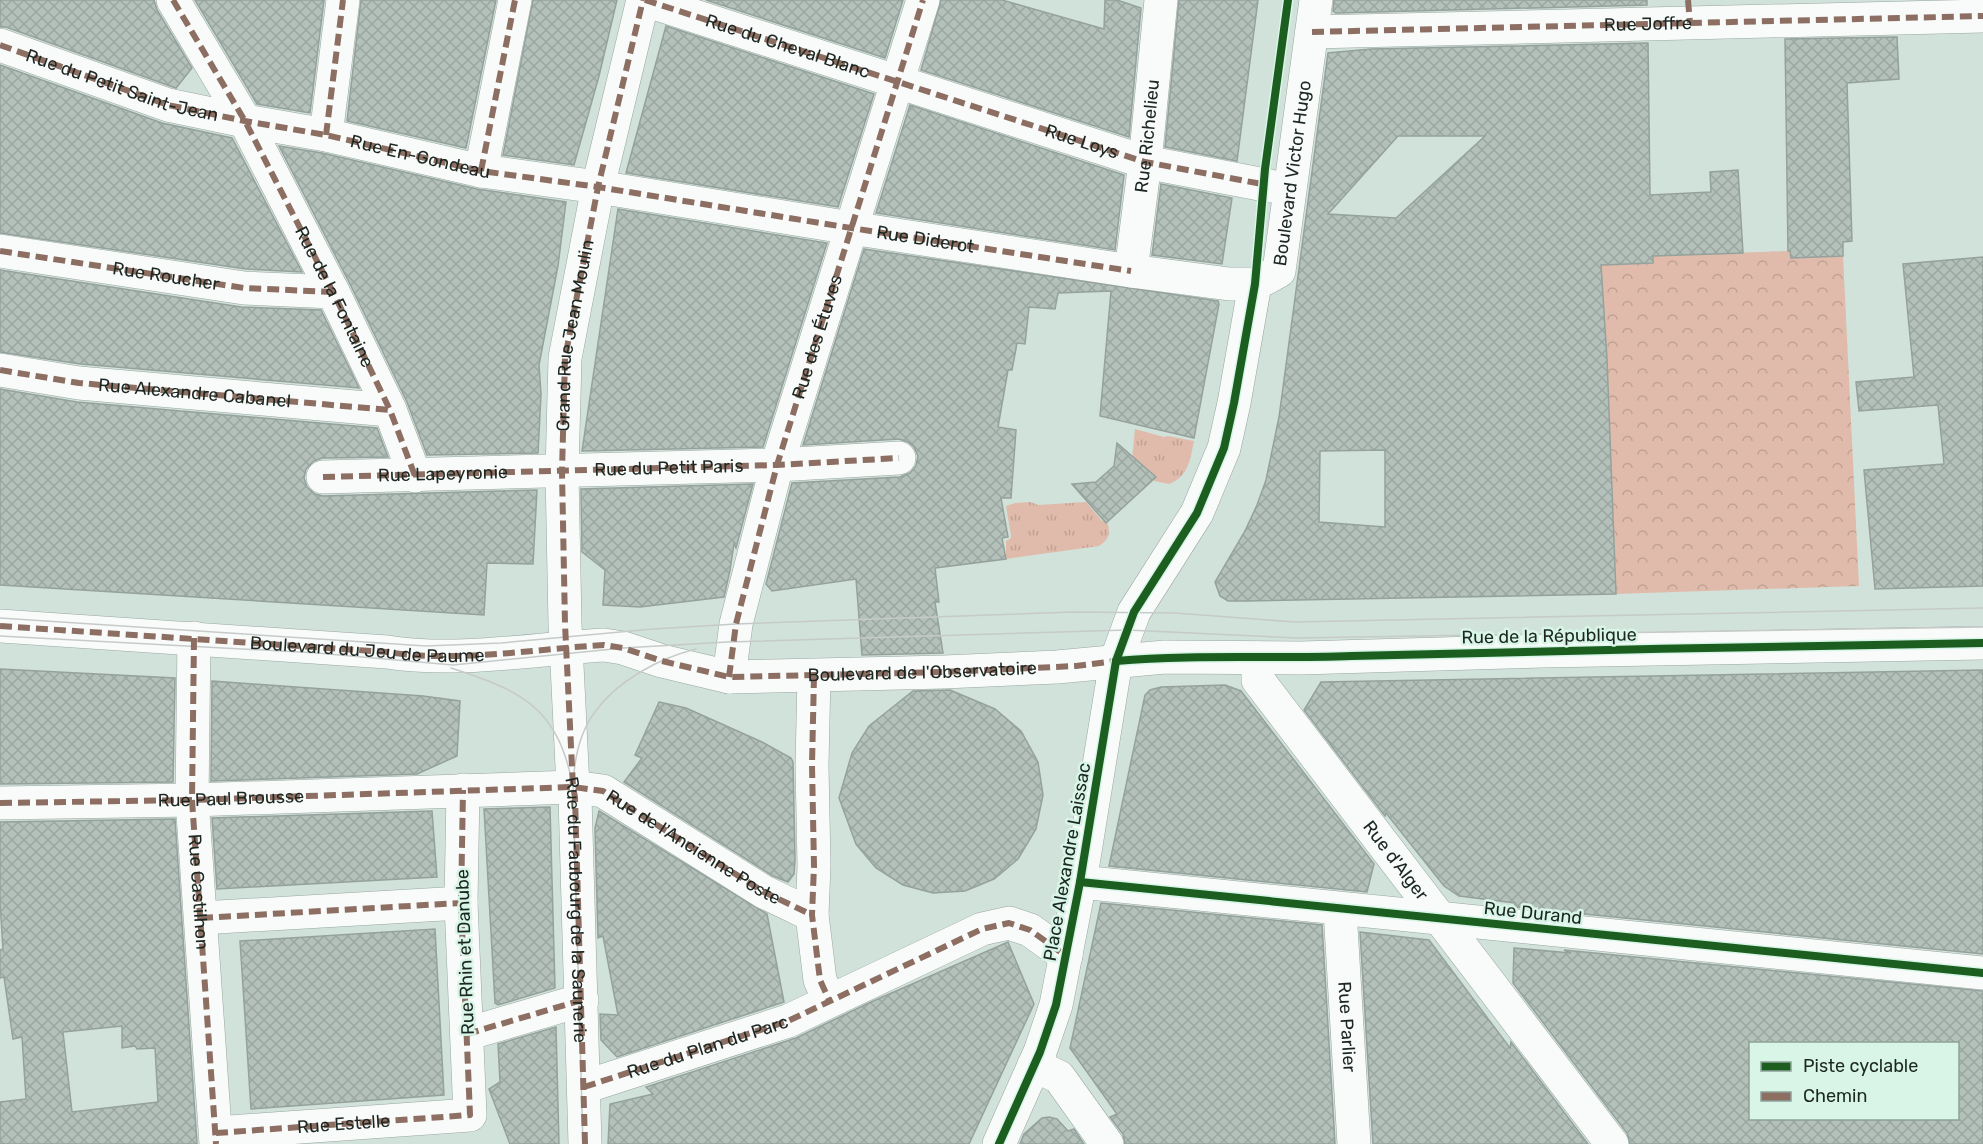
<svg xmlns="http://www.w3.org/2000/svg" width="1983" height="1144" viewBox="0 0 1983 1144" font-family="Rubik,sans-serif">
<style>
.grass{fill:url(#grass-tufts)}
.park{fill:url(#park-crowns)}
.building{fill:url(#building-cross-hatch);stroke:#95a29c;stroke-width:1.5;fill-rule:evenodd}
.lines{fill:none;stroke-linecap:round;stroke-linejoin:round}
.street-casing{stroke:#99a6a0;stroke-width:34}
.street{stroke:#f8fbf9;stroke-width:33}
.tram{stroke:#c6cac8;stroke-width:1.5}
.quiet{stroke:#8d6e63;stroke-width:6;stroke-dasharray:12 6;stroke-linecap:butt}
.cycleway-casing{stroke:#d8f5e8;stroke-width:11}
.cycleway{stroke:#1b5e20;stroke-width:8}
.labels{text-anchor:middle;stroke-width:5;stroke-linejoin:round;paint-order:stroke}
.street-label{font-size:18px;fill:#1c2722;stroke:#d8f5e8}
</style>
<defs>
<pattern id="grass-tufts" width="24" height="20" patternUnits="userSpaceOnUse" patternTransform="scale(1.5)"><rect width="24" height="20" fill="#e0bbab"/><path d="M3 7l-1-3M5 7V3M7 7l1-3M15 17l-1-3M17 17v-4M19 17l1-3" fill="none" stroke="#c0a193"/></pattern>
<pattern id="park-crowns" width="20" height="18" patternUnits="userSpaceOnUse" patternTransform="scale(1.5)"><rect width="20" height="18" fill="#e0bbab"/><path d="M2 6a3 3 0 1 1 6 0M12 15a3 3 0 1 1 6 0" fill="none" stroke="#c0a193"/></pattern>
<pattern id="building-cross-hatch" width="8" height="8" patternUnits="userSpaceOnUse" patternTransform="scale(1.5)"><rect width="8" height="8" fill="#b4c1bb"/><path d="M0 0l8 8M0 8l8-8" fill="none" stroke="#9aa6a0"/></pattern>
</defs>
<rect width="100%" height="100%" fill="#d1e2da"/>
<!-- grass -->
<g class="grass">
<path d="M1135 429 1164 437 1168 436 1194 441C1190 460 1189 476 1169 484L1154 481V475L1132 459Z"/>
<path d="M1031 502 1038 505 1086 502 1102 521 1107 522C1111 533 1109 540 1099 546L1006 559V541L1010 539 1011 536 1006 506 1015 503Z"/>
</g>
<!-- park -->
<polygon class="park" points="1790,251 1791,258 1843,256 1859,586 1616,594 1607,359 1601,265 1653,263 1653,256"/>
<!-- building -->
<g class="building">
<polygon points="0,0 154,0 157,10 192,68 176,88 173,87 6,27 0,27"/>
<polygon points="195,0 324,0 310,113 257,104"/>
<polygon points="361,0 496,0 466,148 347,121"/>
<polygon points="533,0 617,0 599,76 574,165 503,155"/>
<polygon points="706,0 903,0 885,58"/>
<polygon points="941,0 1002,0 1104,29 1105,0 1117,0 1141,8 1129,137 921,70"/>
<polygon points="1179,0 1258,0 1237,161 1165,147"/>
<polygon points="1334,0 1647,0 1647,5 1336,13 1333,11"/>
<polygon points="666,26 874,94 838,207 626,173"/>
<polygon points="1897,37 1899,79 1847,83 1852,241 1843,242 1843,256 1791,258 1790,251 1788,251 1785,39"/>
<path d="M1648 43 1650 195 1711 192 1710 172 1738 170 1743 253 1653 256V263L1601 265 1607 359 1616 594 1247 601H1228L1220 596 1215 582 1245 531 1257 505 1266 480 1279 417 1328 53 1371 49ZM1398 136H1485L1396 218 1328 214ZM1385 450V527L1319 522 1320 451Z"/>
<polygon points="0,65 162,123 232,138 302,272 246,269 0,233"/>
<polygon points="910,105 1124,175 1115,250 876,213"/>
<polygon points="279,146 322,153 477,189 566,202 558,266 539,365 541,394 538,453 427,455 407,402 350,284"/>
<polygon points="1161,184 1232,198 1222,264 1152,255"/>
<polygon points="618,209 827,243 763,447 582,451"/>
<polygon points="864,249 1218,301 1219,304 1194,438 1100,416 1111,291 1058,293 1055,309 1029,307 1025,344 1017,343 1012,370 1008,370 998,427 1016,430 1011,498 1001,498 1008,537 1002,538 1006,559 935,568 939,602 935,602 943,653 862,655 856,579 772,591 766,584 792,483 900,477 910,473 916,466 918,456 914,447 908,442 899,439 803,445"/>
<polygon points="1983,257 1983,586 1875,589 1864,470 1944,464 1938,405 1859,411 1856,382 1914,377 1903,264"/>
<polygon points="0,270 241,307 321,310 359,388 81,364 0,352"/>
<polygon points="0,389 77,402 377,428 388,457 322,458 314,461 306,469 304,478 307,487 315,494 323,496 537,490 533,564 487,563 484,615 0,585"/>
<polygon points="1117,443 1156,477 1106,523 1072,484 1096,482 1114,466"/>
<polygon points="753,484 736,548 734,544 730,570 724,597 640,607 603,605 605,570 582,552 581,489"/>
<polygon points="0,669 175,678 173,782 0,784"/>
<polygon points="1983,670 1983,954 1515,907 1515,903 1459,896 1444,886 1386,813 1385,816 1304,710 1321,682"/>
<polygon points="212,681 423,696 460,701 457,756 417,774 211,781"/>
<polygon points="1225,685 1241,691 1374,864 1367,892 1109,866 1145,695 1150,690 1161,687"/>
<polygon points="950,690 995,709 1021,731 1038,762 1043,795 1036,829 1018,859 994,879 965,891 933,893 903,885 876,868 856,844 839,798 852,753 869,726 913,691"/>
<polygon points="659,702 686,708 762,742 791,758 793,762 795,860 794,874 788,882 773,876 624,782 642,758 635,755"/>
<polygon points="550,807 555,988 498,1005 495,1003 484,809"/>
<polygon points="432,811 437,877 217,889 212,818"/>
<polygon points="599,811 767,914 784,1002 617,1057 601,1040 600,1014 618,1015 603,936 598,938 595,828"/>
<path d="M175 819 197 1144H0V1102L26 1099 22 1037 13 1039 4 977 0 978V950L3 949 0 903V822ZM122 1026V1048L135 1046 137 1049 155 1048 158 1102 72 1112 63 1032Z"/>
<polygon points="1101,903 1322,925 1335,1144 1125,1144 1123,1134 1110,1117 1117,1114 1070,1048"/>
<polygon points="435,929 444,1095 251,1109 240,941"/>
<polygon points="1360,932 1429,940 1510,1048 1511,1042 1588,1144 1373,1144"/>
<polygon points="1008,942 1034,1004 969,1144 608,1144 610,1104 653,1094 646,1087 796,1038 871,1002"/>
<path d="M1514 948 1571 953 1564 950 1983 991V1144H1630L1627 1133 1513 983ZM1750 1044H1958V1119H1750Z"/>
<polygon points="556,1027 559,1144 510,1144 489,1089 500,1082 498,1044"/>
<polygon points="1049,1117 1057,1119 1068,1131 1074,1129 1084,1144 1020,1144 1024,1134 1042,1118"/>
</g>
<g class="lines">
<defs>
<g id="street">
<path id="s1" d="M173 0 245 121 333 292 390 410 415 476"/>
<polyline points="645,0 1145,162 1270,186"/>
<polyline points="1312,32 1983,16"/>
<path id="s2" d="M0 45 168 105 245 121 326 135 481 171 598 187 851 228 1131 271 1229 284H1255L1279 271 1316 0"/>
<polyline points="326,135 343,0"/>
<polyline points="481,171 515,0"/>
<path id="s3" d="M0 251 244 288 333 292"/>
<path id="s4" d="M1131 271 1145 162 1161 0"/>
<path id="s5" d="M0 370 79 383 390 410"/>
<path id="s6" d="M323 477 777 465 899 458"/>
<path d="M0 626 387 652C458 663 533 649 604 645L623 648 662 661 729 677 944 672 1057 667 1165 657 1301 658 1544 651 1983 643"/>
<path id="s7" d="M194 638 192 800 216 1144"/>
<path id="s8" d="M1258 658V680L1612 1144"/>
<polyline points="814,676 812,765 814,866 812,915 820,980 829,1000"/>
<polyline points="729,677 736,624 777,465 923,0"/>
<path id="s9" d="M0 803 192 800 573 787 603 791 764 892 812 915"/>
<polyline points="1080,882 1983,973"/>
<path id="s10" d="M1340 910 1354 1144"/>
<polyline points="201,918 461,903"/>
<polyline points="467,1034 582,1000"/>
<polyline points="1034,1065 1059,1077 1107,1144"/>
<path id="s11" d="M584 1087 788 1021 982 929 1009 923 1030 930 1066 956"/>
<polyline points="216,1133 470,1115 461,903 463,790"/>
<polyline points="585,1144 575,797 573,787 565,624 562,472 565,358 598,187 643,0"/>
<polyline points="999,1144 1040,1052 1056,1005 1080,882 1116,661 1134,612 1197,513 1224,448 1234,403 1255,284"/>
</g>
</defs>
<!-- street casing -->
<use href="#street" class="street-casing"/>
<!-- street -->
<use href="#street" class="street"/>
<!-- tram -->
<g class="tram">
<polyline points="0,618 426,646 501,643 653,629 736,624 1073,612 1175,613 1295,622 1983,608"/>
<polyline points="0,636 317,653 453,665 623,648 727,642 1127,630 1297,638 1983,627"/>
<path id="s12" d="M451 668C522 691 558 707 573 787L583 1144"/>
<path d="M574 773C576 752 582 729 595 712 617 681 659 658 696 649"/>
</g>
<!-- quiet -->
<g class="quiet">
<polyline points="173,0 245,121 333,292 390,410 415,476"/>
<path id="s13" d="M645 0 1145 162 1267 185"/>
<polyline points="1688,0 1690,23"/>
<path id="s14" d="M1312 32 1983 16"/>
<polyline points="0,45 168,105 245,121 326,135 481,171 598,187 851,228 1131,271"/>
<polyline points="326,135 343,0"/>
<polyline points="481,171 515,0"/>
<polyline points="0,251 244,288 333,292"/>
<polyline points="0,370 79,383 390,410"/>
<polyline points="323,477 777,465 899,458"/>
<path id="s15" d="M0 626 387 652C458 663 533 649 604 645L623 648 662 661 729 677 944 672 1076 666 1116 661"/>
<polyline points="194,638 192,800 216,1144"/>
<polyline points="814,676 812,765 814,866 812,915 820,980 829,1000"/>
<path id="s16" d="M729 677 736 624 777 465 923 0"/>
<polyline points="0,803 192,800 573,787 603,791 764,892 812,915"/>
<polyline points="201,918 461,903"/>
<polyline points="467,1034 582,1000"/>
<polyline points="584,1087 788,1021 982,929 1009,923 1030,930 1066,956"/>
<path id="s17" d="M216 1133 470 1115 461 903 463 790"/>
<path id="s18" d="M585 1144 575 797 573 787 565 624 562 472 565 358 598 187 643 0"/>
</g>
<defs>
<g id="cycleway">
<path d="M1116 661C1195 654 1273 659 1352 656 1562 650 1773 647 1983 643"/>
<polyline points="1080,882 1983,973"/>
<polyline points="999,1144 1040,1052 1056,1005 1080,882 1116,661 1134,612 1197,513 1224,448 1234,403 1255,284 1265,169 1288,0"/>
</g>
</defs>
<!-- cycleway casing -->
<use href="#cycleway" class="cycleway-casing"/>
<!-- cycleway -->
<use href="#cycleway" class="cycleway"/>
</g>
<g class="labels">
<!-- street labels -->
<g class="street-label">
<text dy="6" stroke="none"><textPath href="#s14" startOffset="336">Rue Joffre</textPath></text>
<text dy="6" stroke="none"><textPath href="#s13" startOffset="150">Rue du Cheval Blanc</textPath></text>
<text dy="6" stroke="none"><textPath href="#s2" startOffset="129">Rue du Petit Saint-Jean</textPath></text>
<text dy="6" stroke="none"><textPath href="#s4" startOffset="136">Rue Richelieu</textPath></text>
<text dy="6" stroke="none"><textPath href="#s13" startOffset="459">Rue Loys</textPath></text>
<text dy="6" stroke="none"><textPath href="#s2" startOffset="436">Rue En-Gondeau</textPath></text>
<text dy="6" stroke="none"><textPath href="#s2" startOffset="1407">Boulevard Victor Hugo</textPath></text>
<text dy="6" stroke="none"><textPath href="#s2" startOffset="948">Rue Diderot</textPath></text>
<text dy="6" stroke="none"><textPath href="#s3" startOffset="168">Rue Roucher</textPath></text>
<text dy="6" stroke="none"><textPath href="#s1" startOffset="338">Rue de la Fontaine</textPath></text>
<text dy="6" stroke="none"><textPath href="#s18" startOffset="810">Grand Rue Jean Moulin</textPath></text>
<text dy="6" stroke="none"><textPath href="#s16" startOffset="352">Rue des Étuves</textPath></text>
<text dy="6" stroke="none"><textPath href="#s5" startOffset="196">Rue Alexandre Cabanel</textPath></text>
<text dy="6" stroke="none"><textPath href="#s6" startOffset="346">Rue du Petit Paris</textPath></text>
<text dy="6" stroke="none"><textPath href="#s6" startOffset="120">Rue Lapeyronie</textPath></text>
<text transform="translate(1549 636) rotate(-1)" y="6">Rue de la République</text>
<text dy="6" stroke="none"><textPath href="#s15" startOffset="368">Boulevard du Jeu de Paume</textPath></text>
<text dy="6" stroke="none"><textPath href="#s15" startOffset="928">Boulevard de l'Observatoire</textPath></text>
<text dy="6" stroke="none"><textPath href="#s9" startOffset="231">Rue Paul Brousse</textPath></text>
<text dy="6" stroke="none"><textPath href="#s9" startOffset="710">Rue de l'Ancienne Poste</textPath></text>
<text dy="6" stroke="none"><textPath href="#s8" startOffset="249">Rue d'Alger</textPath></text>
<text transform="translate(1067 862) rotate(-80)" y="6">Place Alexandre Laissac</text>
<text dy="6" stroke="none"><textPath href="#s7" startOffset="254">Rue Castilhon</textPath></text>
<text dy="6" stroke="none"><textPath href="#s12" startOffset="306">Rue du Faubourg de la Saunerie</textPath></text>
<text transform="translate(1533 913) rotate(6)" y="6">Rue Durand</text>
<text transform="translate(465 952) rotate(-92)" y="6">Rue Rhin et Danube</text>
<text dy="6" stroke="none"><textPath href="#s10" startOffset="117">Rue Parlier</textPath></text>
<text dy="6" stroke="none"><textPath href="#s11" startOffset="130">Rue du Plan du Parc</textPath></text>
<text dy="6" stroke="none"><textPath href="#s17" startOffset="128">Rue Estelle</textPath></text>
</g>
</g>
<!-- legend -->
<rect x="1749" y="1042" width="210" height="78" fill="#d8f5e8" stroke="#8da399" stroke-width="1.5"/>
<rect x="1761" y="1062" width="30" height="9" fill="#1b5e20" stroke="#8da399" stroke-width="1.5"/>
<text x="1803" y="1072" font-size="18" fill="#1c2722">Piste cyclable</text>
<rect x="1761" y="1092" width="30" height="9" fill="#8d6e63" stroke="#8da399" stroke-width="1.5"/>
<text x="1803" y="1102" font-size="18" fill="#1c2722">Chemin</text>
</svg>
